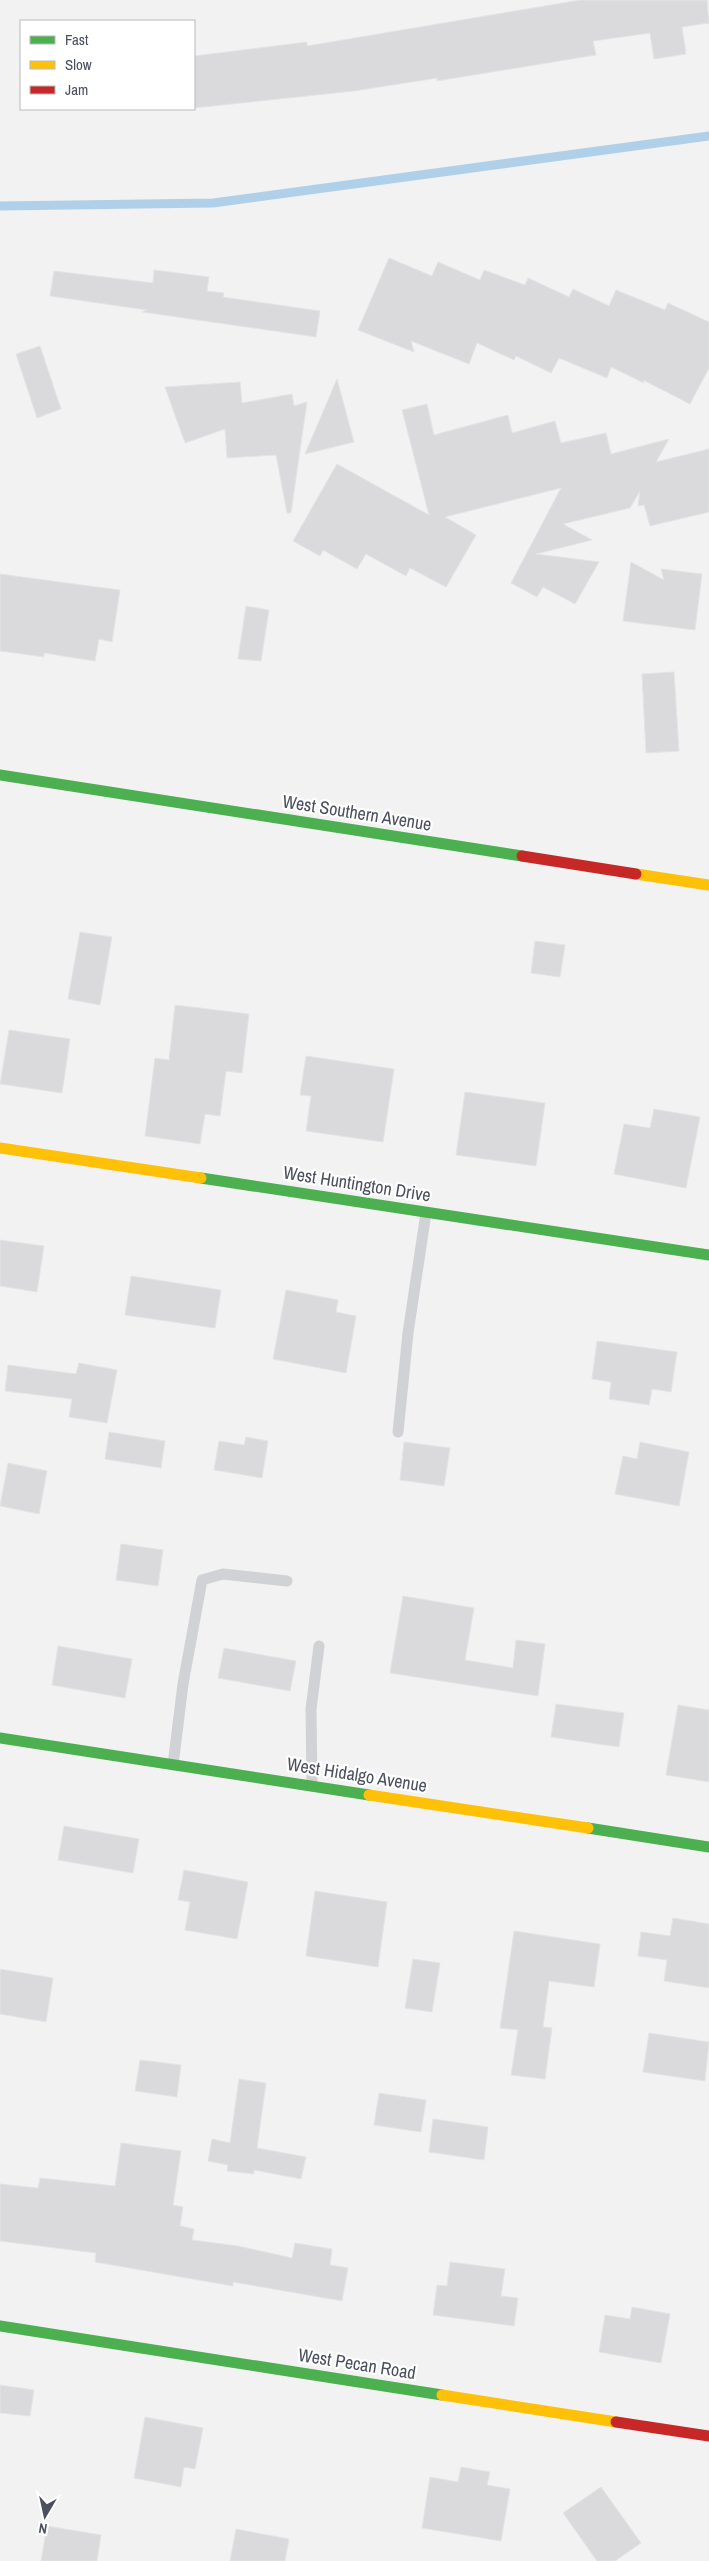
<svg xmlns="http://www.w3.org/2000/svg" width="709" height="2561" viewBox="0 0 709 2561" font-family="'Archivo Narrow',sans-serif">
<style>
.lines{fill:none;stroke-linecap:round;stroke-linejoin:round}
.stream{stroke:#b0d0ea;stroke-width:9}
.building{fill:#dadadc;stroke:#e3e4e5}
.lane{stroke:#d1d2d5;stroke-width:11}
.fast{stroke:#4caf50;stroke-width:11}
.slow{stroke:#ffc107;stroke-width:11}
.jam{stroke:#c62828;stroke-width:11}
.labels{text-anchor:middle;stroke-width:4.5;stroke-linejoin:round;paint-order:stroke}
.street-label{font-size:18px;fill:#4a505d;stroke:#fff}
</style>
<rect width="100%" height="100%" fill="#f2f2f2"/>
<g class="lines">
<!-- stream -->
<polyline class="stream" points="0,206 213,203 709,136"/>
</g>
<!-- building -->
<g class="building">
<polygon points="580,0 707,0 709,23 682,27 686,54 654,59 650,33 593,41 596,55 437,81 437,78 354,91 194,108 194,56 307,42 307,46"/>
<polygon points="389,258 432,276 438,262 480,280 484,270 525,285 528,278 569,297 573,289 609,306 616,290 665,310 668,303 709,322 709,368 690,404 643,380 644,383 611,367 607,378 559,358 551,373 516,356 514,360 477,343 469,364 411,341 414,352 358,330"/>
<polygon points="154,270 209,277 207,291 224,293 223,297 320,311 316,337 142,312 147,310 50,296 54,271 153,283"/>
<polygon points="40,346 61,409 37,418 16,354"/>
<polygon points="337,379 354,442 305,454"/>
<polygon points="240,382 242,403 292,394 294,406 307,402 291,513 287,513 276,455 227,458 225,429 185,443 165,387"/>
<polygon points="427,404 434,435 508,415 512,433 555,421 561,443 606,433 611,454 669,439 656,462 709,449 709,512 650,526 644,505 638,506 640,491 630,508 563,524 592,540 536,554 599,562 575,604 543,587 537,597 511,583 561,488 445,517 476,535 446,587 410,568 406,576 366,554 357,569 323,550 320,556 293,541 337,464 429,515 402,410"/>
<polygon points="631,562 664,580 661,569 702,574 695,630 623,621"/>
<polygon points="0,574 120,590 112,642 99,639 95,661 44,653 44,657 0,651"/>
<polygon points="246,606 269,610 261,661 238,659"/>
<polygon points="674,672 679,751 646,753 642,674"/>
<polygon points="80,932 112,937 100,1005 68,999"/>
<polygon points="535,941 565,945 560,977 531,973"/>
<polygon points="175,1005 249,1014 242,1073 226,1071 220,1116 205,1114 200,1144 145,1136 155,1058 169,1060"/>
<polygon points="9,1030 70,1039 62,1093 0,1084"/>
<polygon points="306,1056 394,1069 383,1142 306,1131 311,1096 300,1095"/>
<polygon points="465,1092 545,1103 536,1166 456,1155"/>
<polygon points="654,1109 700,1117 686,1188 614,1174 624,1124 650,1128"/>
<polygon points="0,1240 44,1246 37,1292 0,1286"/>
<polygon points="131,1276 221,1290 215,1328 125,1315"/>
<polygon points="286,1290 338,1300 336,1312 356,1316 346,1373 273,1359"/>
<polygon points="597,1341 677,1352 671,1392 652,1389 649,1405 609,1399 611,1382 592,1379"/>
<polygon points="79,1363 117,1370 107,1423 69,1417 72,1399 5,1391 8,1365 76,1374"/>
<polygon points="109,1432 165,1441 161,1468 105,1459"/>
<polygon points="246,1437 268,1441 262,1478 214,1470 219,1441 244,1445"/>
<polygon points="404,1442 450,1448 444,1486 400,1480"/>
<polygon points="640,1442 689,1452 679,1506 615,1494 623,1456 637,1459"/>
<polygon points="8,1463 47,1471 39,1514 0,1506"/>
<polygon points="121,1544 163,1550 158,1586 116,1580"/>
<polygon points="403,1596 474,1608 465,1660 513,1668 516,1640 545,1644 538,1696 390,1673"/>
<polygon points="58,1646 132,1659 125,1698 52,1685"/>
<polygon points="224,1648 296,1661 290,1691 218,1678"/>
<polygon points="556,1704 624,1713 619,1747 551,1737"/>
<polygon points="678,1705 709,1710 709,1782 666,1775"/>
<polygon points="64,1826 139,1839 133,1873 58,1860"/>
<polygon points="184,1870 248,1882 237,1939 185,1930 190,1902 178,1900"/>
<polygon points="315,1891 387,1902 378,1967 306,1956"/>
<polygon points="673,1918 709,1924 709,1988 664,1981 667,1960 638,1956 641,1932 670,1936"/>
<polygon points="514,1931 600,1944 594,1987 549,1981 543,2027 552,2028 545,2079 511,2075 518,2030 500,2028"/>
<polygon points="413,1959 440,1963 432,2012 405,2008"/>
<polygon points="0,1969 53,1978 46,2022 0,2014"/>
<polygon points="649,2033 709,2042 705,2081 643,2072"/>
<polygon points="140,2060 181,2065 177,2097 135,2091"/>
<polygon points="239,2079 266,2083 257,2148 306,2157 301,2179 254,2170 254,2174 227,2171 228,2165 208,2161 212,2139 230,2143"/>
<polygon points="379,2093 426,2100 421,2132 374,2125"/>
<polygon points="433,2119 488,2127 484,2160 429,2152"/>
<polygon points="121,2143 181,2151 173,2205 183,2207 180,2226 194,2229 192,2240 238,2246 292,2258 295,2243 332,2249 330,2265 348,2268 342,2301 233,2282 233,2286 95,2262 96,2253 0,2241 0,2184 38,2188 40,2178 115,2186"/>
<polygon points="450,2262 505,2269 501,2296 518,2298 514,2326 433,2315 437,2285 447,2286"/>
<polygon points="632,2307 670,2314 661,2363 599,2352 605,2315 630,2319"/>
<polygon points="0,2385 34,2390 30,2416 0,2413"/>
<polygon points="145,2417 203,2428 195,2469 184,2467 181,2487 134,2478"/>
<polygon points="461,2467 490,2472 487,2485 510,2489 501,2541 422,2528 430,2477 458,2482"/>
<polygon points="601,2487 641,2543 615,2561 597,2561 563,2513"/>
<polygon points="47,2526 101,2535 97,2561 41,2561"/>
<polygon points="236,2529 289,2539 285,2561 230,2561"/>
</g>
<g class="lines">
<!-- lane -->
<g class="lane">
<polyline points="398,1432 408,1333 426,1213"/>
<polyline points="173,1765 183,1684 202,1580 223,1574 287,1581"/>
<polyline points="312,1786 311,1709 319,1646"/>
</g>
<!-- fast -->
<g class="fast">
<polyline points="0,775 522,856"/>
<polyline points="201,1178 709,1255"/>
<polyline points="0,1738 369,1795"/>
<polyline points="588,1828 709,1847"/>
<polyline points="0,2326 442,2395"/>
</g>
<!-- slow -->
<g class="slow">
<polyline points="636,874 709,885"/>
<polyline points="0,1148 201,1178"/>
<polyline points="369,1795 588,1828"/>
<polyline points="442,2395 616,2422"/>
</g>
<!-- jam -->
<g class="jam">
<polyline points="522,856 636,874"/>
<polyline points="616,2422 709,2436"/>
</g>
</g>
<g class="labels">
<!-- street labels -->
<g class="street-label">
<text transform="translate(357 813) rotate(9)" y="6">West Southern Avenue</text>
<text transform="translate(357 1184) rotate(9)" y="6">West Huntington Drive</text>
<text transform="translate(357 1775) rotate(9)" y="6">West Hidalgo Avenue</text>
<text transform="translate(357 2364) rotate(9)" y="6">West Pecan Road</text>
</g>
</g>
<!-- legend -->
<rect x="20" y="20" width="175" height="90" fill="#ffffff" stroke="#b7b9be"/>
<rect x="30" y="36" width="25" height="8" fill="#4caf50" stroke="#b7b9be"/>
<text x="65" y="45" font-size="15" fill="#4a505d">Fast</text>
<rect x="30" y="61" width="25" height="8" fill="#ffc107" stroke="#b7b9be"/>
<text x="65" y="70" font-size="15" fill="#4a505d">Slow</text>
<rect x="30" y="86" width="25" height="8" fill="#c62828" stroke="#b7b9be"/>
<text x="65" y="95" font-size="15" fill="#4a505d">Jam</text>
<!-- north arrow -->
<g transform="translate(45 2516) rotate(189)" stroke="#ffffff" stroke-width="4" paint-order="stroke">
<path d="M0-4L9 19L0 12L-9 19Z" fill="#4a505d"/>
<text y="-8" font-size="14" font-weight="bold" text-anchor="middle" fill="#4a505d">N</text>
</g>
</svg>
